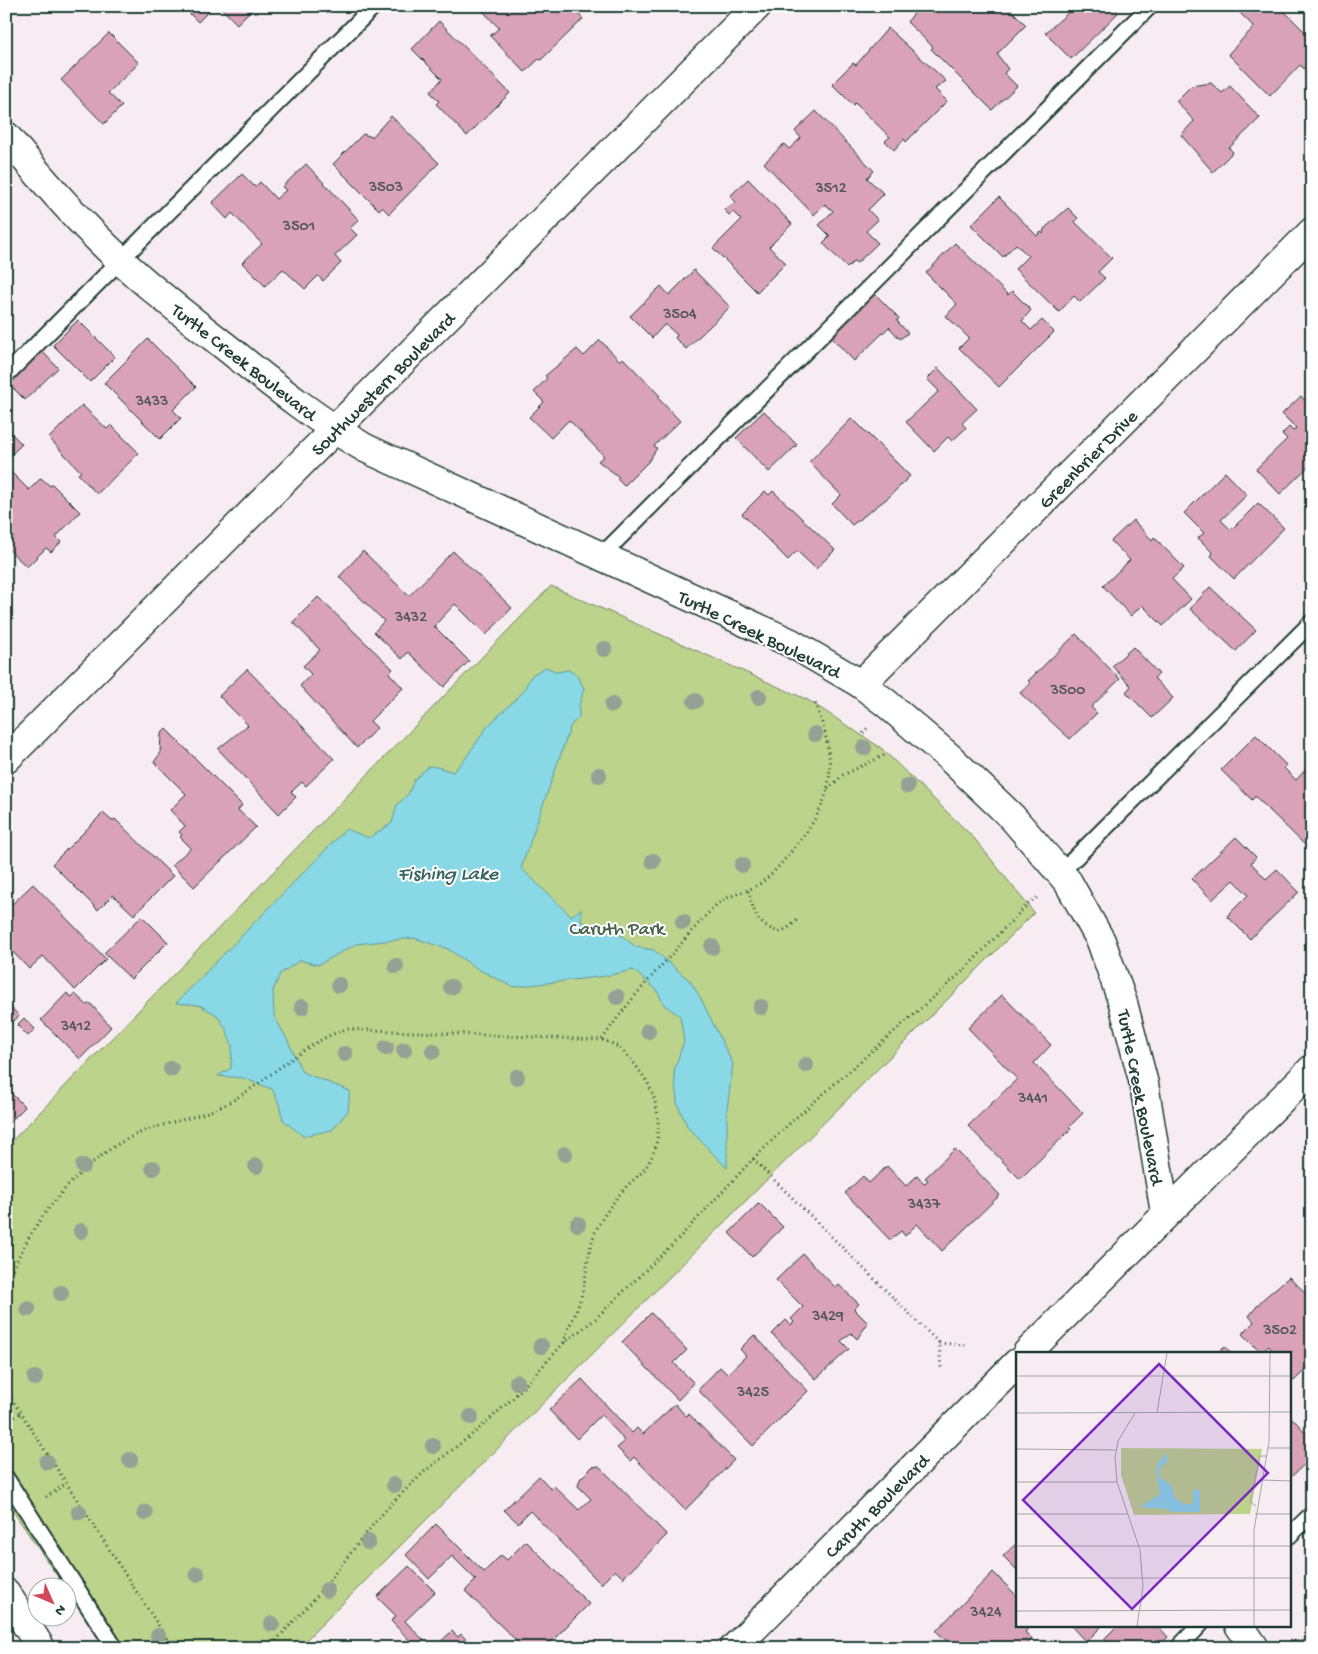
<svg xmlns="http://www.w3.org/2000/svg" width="1318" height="1654" viewBox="0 0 1318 1654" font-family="'Gochi Hand',sans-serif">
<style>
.green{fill:#bbd38a;stroke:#6d885f}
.water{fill:#89d8e6;stroke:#5f9a9f}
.building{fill:#d9a2b7;stroke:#1f3d34}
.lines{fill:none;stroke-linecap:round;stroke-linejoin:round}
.service-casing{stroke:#1f3d34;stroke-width:19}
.minor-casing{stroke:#1f3d34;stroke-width:31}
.tertiary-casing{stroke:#1f3d34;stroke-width:31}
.path{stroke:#1f3d34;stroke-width:3;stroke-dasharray:1 4;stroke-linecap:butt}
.service{stroke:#fff;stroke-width:15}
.minor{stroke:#fff;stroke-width:28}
.tertiary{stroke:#fff;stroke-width:28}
.tree{fill:#96a095}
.labels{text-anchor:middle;stroke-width:4;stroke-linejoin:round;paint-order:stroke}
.number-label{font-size:16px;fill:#4e5655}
.street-label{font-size:19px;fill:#1f3d34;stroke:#fff}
.park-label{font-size:19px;fill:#46624a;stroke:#fff}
.water-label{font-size:20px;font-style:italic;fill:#3a6460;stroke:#fff}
.inset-road{fill:none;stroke:#a1a6a5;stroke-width:1}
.view{fill:#7b2cbf;fill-opacity:0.15;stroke:#7b2cbf;stroke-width:2.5}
.inset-edge{fill:none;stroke:#1f3d34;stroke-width:2.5}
</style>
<rect width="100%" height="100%" fill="#f7ecf1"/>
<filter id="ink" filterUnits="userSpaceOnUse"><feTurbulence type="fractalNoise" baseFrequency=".02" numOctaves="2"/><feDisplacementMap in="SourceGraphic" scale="10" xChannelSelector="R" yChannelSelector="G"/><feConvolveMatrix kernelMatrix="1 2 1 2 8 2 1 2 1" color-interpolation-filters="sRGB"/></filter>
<g filter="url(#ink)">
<!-- green -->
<polygon class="green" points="551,586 808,700 881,748 974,838 1034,913 298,1648 106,1648 68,1591 68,1586 64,1586 6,1501 6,1147"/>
<!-- water -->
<polygon class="water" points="546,667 557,672 569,670 577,676 584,688 579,706 579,717 571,725 521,868 571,916 581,909 581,921 589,928 612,928 636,947 654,950 690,981 700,997 733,1064 727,1109 727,1168 688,1128 677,1103 674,1071 684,1041 680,1016 664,1005 657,990 633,970 606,976 513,987 476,968 448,949 414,938 356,944 318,965 300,960 280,974 273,991 274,1016 287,1039 302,1072 350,1091 348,1111 332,1130 303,1136 283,1120 278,1101 272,1089 243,1078 218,1076 231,1068 232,1046 226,1029 217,1015 199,1005 176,1003 346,829 369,838 392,823 397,805 409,793 414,780 429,766 437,767 453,772 465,759 487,727 522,693 532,675"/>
<!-- building -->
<g class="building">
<polygon points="185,6 214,6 198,22 184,8"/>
<polygon points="219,6 255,6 237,24"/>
<polygon points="478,6 571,6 583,19 541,60 539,59 525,72 490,36 499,28"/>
<polygon points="920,6 1007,6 1026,25 997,54 1008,69 1004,73 1017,86 992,110 931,49 933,47 907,22"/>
<polygon points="1076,6 1112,6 1118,13 1071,59 1045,33"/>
<polygon points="1233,6 1248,6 1255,13 1261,6 1268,6 1272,11 1276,6 1279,6 1312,39 1312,73 1310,74 1300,65 1270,96 1228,54 1254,27"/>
<polygon points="439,21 510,93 467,136 436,104 439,101 430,92 442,79 412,49"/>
<polygon points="888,28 946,81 935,89 947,101 906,142 904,139 894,150 885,141 890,137 855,103 853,105 832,84 853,63 856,65"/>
<polygon points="109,33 139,63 108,93 122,106 104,124 61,80"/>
<polygon points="1211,83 1222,93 1230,86 1260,118 1229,148 1233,152 1213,172 1181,135 1194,121 1176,101 1191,86"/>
<polygon points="816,111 874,171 867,178 884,194 868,210 878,220 866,231 878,243 857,263 854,261 847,268 823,243 830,236 819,225 833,211 825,204 814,215 764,163 784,144 789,149 801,138 795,131"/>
<polygon points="391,116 439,163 389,214 382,207 379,210 333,164 363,134 372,137"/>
<polygon points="306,164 359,220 350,228 357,235 335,256 341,263 323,281 318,276 305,289 283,269 265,286 242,263 262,244 232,213 227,219 212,203 242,174 255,187 260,182 276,199 286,190 282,187"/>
<polygon points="748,179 792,224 769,247 786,263 757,292 713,248 741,220 733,212 729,215 724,210 736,202 730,196"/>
<polygon points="999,197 1037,236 1041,232 1043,234 1044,229 1068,208 1078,218 1075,222 1112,258 1098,272 1105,278 1080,302 1074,296 1059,312 1015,269 1028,256 1016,244 1003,257 971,225"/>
<polygon points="955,243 1008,295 1012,291 1031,310 1022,321 1031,330 1042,320 1054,332 999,387 959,348 969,338 946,316 957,304 926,273"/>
<polygon points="694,270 730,307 686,349 675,338 677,335 665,324 652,338 630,316 661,286 669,295"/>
<polygon points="875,294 899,318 897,321 908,333 900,339 889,327 854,361 831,337"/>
<polygon points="78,320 115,357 90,382 53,345"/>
<polygon points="148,339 196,387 173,410 181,418 160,439 104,383"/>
<polygon points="600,340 620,361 623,358 660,396 658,398 680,421 654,446 657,448 648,462 624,486 617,479 619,477 598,461 604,456 569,420 551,438 529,417 544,402 534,392 547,378 545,376 577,349 584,356"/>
<polygon points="40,349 58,368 25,400 7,382"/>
<polygon points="938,368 977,409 962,423 966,428 952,441 948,437 934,451 906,422 939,391 927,379"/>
<polygon points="1301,396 1312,408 1312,463 1280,494 1256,469 1287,439 1282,434 1289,427 1293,431 1296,428 1282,414"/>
<polygon points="82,405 107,429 111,425 139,453 97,494 78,474 81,472 49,438"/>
<polygon points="764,411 797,445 769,472 736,438"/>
<polygon points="852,418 910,476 889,497 852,525 832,504 841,495 809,462"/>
<polygon points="6,428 22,444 6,460"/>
<polygon points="6,467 29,490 41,478 50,486 52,484 80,512 56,537 61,542 51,552 46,548 27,567 6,547 6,511 8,509 6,507 6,492 10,489 6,486"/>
<polygon points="1225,472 1247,495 1221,520 1231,530 1258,503 1284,528 1234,579 1211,556 1213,553 1198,538 1204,533 1184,513"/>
<polygon points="765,491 769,495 773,491 835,550 816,569 797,551 788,560 742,514"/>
<polygon points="1133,520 1152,540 1154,537 1184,568 1172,579 1191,599 1163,626 1142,605 1131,616 1103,586 1130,560 1111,541"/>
<polygon points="363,551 409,596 453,551 512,608 486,635 455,604 434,626 469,661 444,687 408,652 402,659 374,632 384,621 339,577"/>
<polygon points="1210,587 1256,630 1236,651 1190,609"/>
<polygon points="318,597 393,669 389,673 403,688 370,721 377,728 357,748 300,686 311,674 303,666 320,650 293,622"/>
<polygon points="1076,634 1120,679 1091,707 1097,713 1070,739 1020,693 1031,683 1028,681"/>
<polygon points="1133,647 1159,674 1154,678 1173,698 1152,718 1126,692 1131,686 1112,666"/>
<polygon points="247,669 334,759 306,786 302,782 291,792 296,797 279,814 218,749 248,725 219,696"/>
<polygon points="166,729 242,805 238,810 256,827 194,887 172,865 191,848 180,837 182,835 179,832 185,826 170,810 186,794 154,762 160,754 161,734"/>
<polygon points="1256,735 1286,765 1284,768 1296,780 1310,765 1312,767 1312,852 1255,796 1252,800 1221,770"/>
<polygon points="103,813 112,821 115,819 173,876 134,915 113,895 98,910 52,864"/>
<polygon points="1236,837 1256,857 1251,863 1266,879 1277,869 1299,892 1250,939 1227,916 1248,895 1234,880 1212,900 1192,879"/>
<polygon points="33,884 106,959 75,990 43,956 29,969 6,945 6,910"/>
<polygon points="142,916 168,942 131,979 104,953"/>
<polygon points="67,993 71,997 75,994 87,1005 90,1003 111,1027 80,1059 41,1020"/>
<polygon points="1002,995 1051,1045 1034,1063 1083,1113 1069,1127 1071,1129 1020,1179 968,1126 1017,1079 968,1028"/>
<polygon points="6,1002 19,1016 6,1029"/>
<polygon points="24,1018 35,1029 28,1036 17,1025"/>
<polygon points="6,1088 25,1107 6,1126"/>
<polygon points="955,1149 1000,1195 942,1251 917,1224 905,1236 901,1231 890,1240 845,1193 863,1176 869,1183 887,1166 906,1186 917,1176 924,1184 928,1180 925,1178"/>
<polygon points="759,1203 783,1227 752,1257 729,1233"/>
<polygon points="803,1254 836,1288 839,1285 859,1304 854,1309 868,1323 857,1339 851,1333 841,1341 849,1349 816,1379 772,1334 786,1320 791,1325 794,1322 791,1319 803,1307 776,1280"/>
<polygon points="1312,1256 1312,1266 1307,1261"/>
<polygon points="1289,1277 1312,1299 1312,1363 1294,1381 1289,1376 1289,1353 1272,1353 1273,1351 1269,1346 1261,1353 1242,1334 1254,1322 1249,1316 1262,1300"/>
<polygon points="651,1313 687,1350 674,1363 694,1383 678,1400 622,1342"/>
<polygon points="754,1335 808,1391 753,1446 698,1390 720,1367 727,1374 746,1356 740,1349"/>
<polygon points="1225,1346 1231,1353 1217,1353"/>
<polygon points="582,1379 632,1433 637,1428 643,1434 675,1404 686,1416 689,1414 734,1460 685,1510 634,1457 630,1461 617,1448 624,1442 621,1436 601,1415 577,1439 549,1410"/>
<polygon points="1289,1415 1312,1439 1312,1457 1289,1479"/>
<polygon points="599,1466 667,1535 623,1578 615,1570 601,1584 530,1511 518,1523 504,1510 539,1476 551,1489 554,1486 579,1510 591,1499 578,1486 580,1479 592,1467"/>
<polygon points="436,1524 484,1572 501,1555 507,1560 526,1541 589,1604 545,1648 524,1648 465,1591 476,1580 452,1556 429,1579 406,1555"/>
<polygon points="1017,1543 1017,1570 1003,1556"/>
<polygon points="409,1566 435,1592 405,1621 431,1648 417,1648 391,1621 396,1616 377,1597"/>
<polygon points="993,1572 1017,1596 1017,1625 1031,1625 1025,1632 1032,1639 1024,1648 954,1648 936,1631"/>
<polygon points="1070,1625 1103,1625 1086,1642"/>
<polygon points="1118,1625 1157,1625 1168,1637 1157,1648 1113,1648 1104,1639"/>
<polygon points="452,1631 458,1637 461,1634 474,1648 434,1648"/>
<polygon points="916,1641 923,1648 909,1648"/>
</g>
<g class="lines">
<defs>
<g id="service">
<polyline points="6,375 374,6"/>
<polyline points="601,556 1150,6"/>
<polyline points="1061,872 1312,622"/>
<polyline points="6,1478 115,1648"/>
<polyline points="1289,1536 1312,1514"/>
<polyline points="1178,1648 1200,1625"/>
</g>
<g id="minor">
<path d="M6 136C42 179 78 221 119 259 156 294 197 324 236 355 278 389 319 421 365 448L791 643 861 684 886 703 949 757 1012 817 1068 882 1101 941 1123 1003 1144 1084 1165 1213"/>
<polyline points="861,684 1312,232"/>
<polyline points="1027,1353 1312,1069"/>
<polyline points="1239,1625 1255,1648"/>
<polyline points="734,1648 1017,1363"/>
</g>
<g id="tertiary">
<polyline points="6,759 757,6"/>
<polyline points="6,1593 41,1648"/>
</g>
</defs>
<!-- service casing -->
<use href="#service" class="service-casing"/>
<!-- minor casing -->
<use href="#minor" class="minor-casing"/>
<!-- tertiary casing -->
<use href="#tertiary" class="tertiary-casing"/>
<!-- path -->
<g class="path">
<polyline points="863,733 869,726"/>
<polyline points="828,789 843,775 885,755"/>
<path d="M748 891C755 913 755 924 779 932L788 928 798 919"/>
<polyline points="753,1159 939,1343 941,1369"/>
<path d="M6 1288C25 1227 81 1157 142 1132 170 1121 201 1118 228 1103 268 1081 303 1043 346 1029L602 1040C623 1008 648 980 674 952 687 937 700 921 714 907 728 894 746 893 761 883 774 873 784 860 795 847 838 795 837 761 814 700"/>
<path d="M564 1343C567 1327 576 1315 580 1300 588 1275 586 1250 598 1226 606 1212 616 1198 627 1186 633 1180 641 1174 646 1167 664 1141 661 1103 644 1077 632 1060 622 1045 602 1040"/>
<polyline points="939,1343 965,1345"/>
<polyline points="6,1390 173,1648"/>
<polyline points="6,1422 21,1413"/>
<polyline points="46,1497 67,1483"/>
<polyline points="269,1648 316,1597 376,1521 398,1497 424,1472 479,1429 513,1398 564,1343 594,1320 680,1237 753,1159 789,1124 962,972 1023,909 1033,900 1040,896"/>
</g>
<!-- service -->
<use href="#service" class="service"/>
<!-- minor -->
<use href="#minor" class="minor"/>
<!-- tertiary -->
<use href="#tertiary" class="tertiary"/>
</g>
<!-- trees -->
<g class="tree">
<circle cx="604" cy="649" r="8"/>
<circle cx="759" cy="697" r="8"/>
<circle cx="695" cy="701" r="8"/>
<circle cx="612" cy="705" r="8"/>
<circle cx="815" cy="734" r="8"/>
<circle cx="864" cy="748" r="8"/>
<circle cx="599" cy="775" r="8"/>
<circle cx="907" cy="786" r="8"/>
<circle cx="653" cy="861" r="8"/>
<circle cx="742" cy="865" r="8"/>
<circle cx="683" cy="922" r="8"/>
<circle cx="712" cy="947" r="8"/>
<circle cx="396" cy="966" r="8"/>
<circle cx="339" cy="985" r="8"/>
<circle cx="451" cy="987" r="8"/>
<circle cx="617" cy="997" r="8"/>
<circle cx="302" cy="1007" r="8"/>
<circle cx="761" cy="1007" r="8"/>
<circle cx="648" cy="1031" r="8"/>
<circle cx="386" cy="1048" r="8"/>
<circle cx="404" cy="1050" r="8"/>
<circle cx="433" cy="1051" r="8"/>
<circle cx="345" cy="1054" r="8"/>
<circle cx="806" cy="1065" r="8"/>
<circle cx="171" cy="1069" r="8"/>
<circle cx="517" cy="1077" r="8"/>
<circle cx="565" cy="1154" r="8"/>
<circle cx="83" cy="1166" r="8"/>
<circle cx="256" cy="1166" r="8"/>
<circle cx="153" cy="1168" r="8"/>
<circle cx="578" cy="1224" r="8"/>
<circle cx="81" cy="1231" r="8"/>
<circle cx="61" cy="1293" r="8"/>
<circle cx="28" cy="1309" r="8"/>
<circle cx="541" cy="1346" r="8"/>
<circle cx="35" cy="1378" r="8"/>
<circle cx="517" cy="1382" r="8"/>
<circle cx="471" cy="1417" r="8"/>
<circle cx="433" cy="1446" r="8"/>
<circle cx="130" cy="1460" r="8"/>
<circle cx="47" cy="1462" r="8"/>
<circle cx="394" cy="1485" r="8"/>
<circle cx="79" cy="1512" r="8"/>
<circle cx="145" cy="1513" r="8"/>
<circle cx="368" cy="1542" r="8"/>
<circle cx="197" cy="1574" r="8"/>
<circle cx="327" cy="1590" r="8"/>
<circle cx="272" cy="1624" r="8"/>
<circle cx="158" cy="1636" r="8"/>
</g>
</g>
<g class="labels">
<!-- number labels -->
<g class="number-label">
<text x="386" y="191">3503</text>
<text x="831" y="192">3512</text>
<text x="299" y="230">3501</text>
<text x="680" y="318">3504</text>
<text x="152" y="405">3433</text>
<text x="411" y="621">3432</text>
<text x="1068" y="694">3500</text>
<text x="76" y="1030">3412</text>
<text x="1033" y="1102">3441</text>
<text x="924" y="1208">3437</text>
<text x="828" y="1320">3429</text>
<text x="1280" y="1334">3502</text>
<text x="753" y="1396">3425</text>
<text x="986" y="1616">3424</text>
</g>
<!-- street labels -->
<g class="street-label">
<text transform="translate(245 361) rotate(38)" y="7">Turtle Creek Boulevard</text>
<text transform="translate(382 383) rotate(-45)" y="7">Southwestern Boulevard</text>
<text transform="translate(1087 458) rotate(-45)" y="7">Greenbrier Drive</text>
<text transform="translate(760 633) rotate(26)" y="7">Turtle Creek Boulevard</text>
<text transform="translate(1142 1097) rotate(79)" y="7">Turtle Creek Boulevard</text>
<text transform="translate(876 1505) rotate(-45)" y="7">Caruth Boulevard</text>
</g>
<!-- park labels -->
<g class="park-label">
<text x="617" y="934">Caruth Park</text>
</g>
<!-- water labels -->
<g class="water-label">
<text x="448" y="879">Fishing Lake</text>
</g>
</g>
<!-- overview -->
<g transform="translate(1016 1352)">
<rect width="275" height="275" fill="#f7ecf1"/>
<path d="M105 96 246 97 234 162 118 163 105 123Z" fill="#bbd38a"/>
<path d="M152 101 151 110 143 117V125L155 133 159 146 170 153 177 151V138H184V160H155L151 157 124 155 144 142 140 119 143 109Z" fill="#89d8e6"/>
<path class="inset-road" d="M0 24H275M0 61 275 60M119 61 102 89 99 106 101 130 124 198 127 235 121 274M141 61 151 1M252 96H275M0 97 100 98M246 128 275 129M0 130H101M240 154 234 150 244 104H251M0 162H112M239 162H275M0 194H275M0 226H275M0 259 275 258M238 274V178L253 90 254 1"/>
<path class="view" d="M143 12 252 121 116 257 7 148Z"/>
<rect width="275" height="275" class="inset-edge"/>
</g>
<!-- margin -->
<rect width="1318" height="1654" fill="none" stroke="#fff" stroke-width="25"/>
<rect x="12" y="12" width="1293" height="1629" fill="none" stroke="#1f3d34" stroke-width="2" filter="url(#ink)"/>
<!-- north arrow -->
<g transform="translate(52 1602) rotate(135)"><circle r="24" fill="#ffffff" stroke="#a5b1ae"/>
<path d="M0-4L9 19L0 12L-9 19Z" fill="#d1495b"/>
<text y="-8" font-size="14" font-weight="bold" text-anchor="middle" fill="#1f3d34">N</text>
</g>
</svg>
